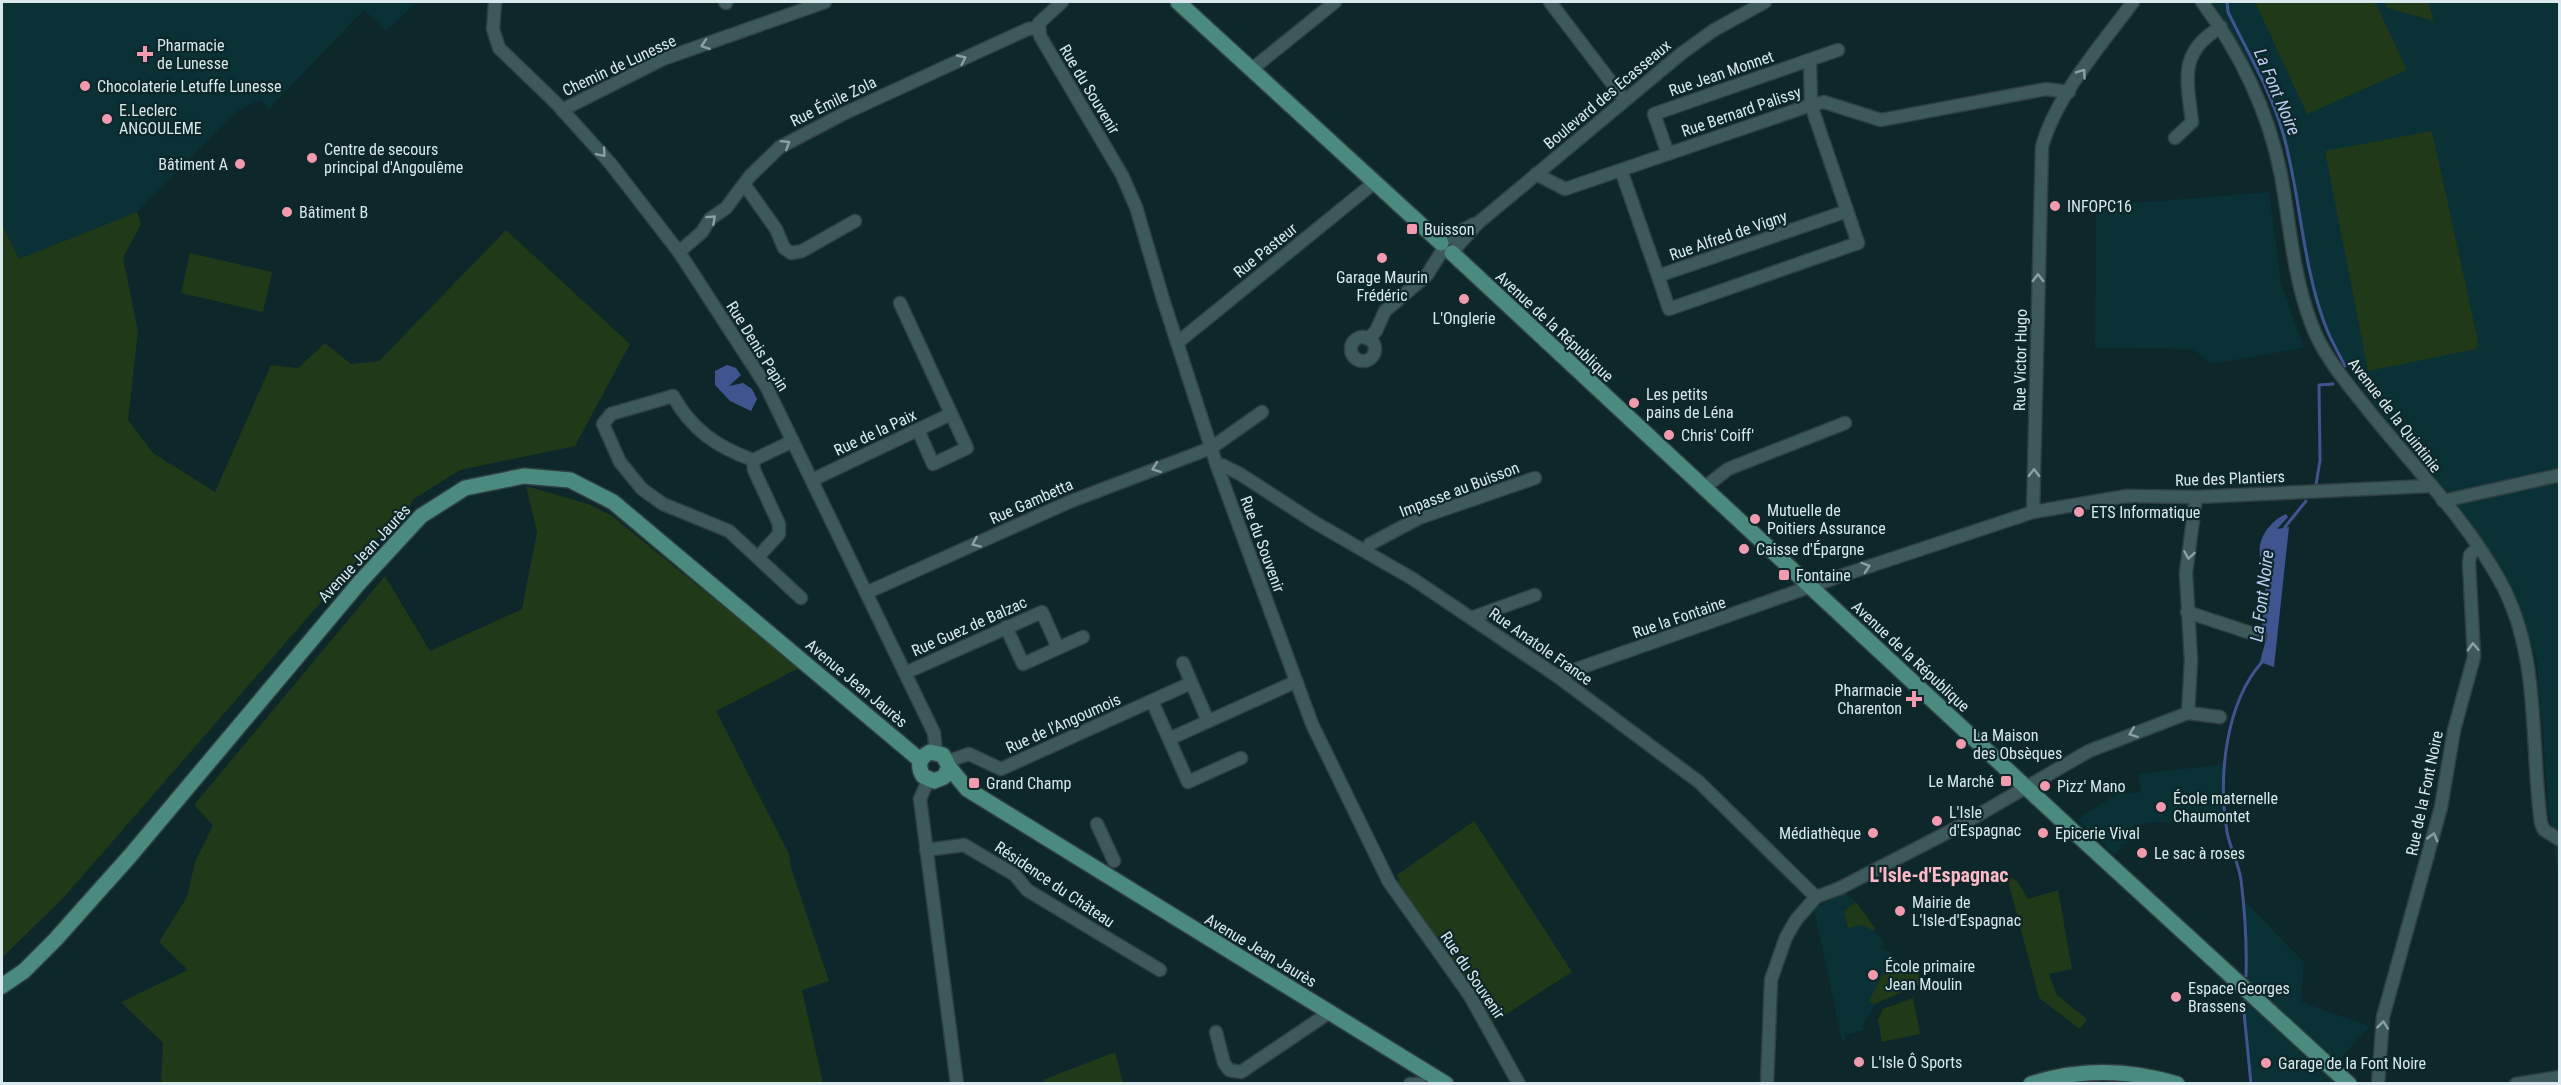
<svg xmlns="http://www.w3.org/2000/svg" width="2561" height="1085" viewBox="0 0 2561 1085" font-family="'Roboto Condensed',sans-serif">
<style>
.built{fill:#0a3135}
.green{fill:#203919}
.water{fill:#405490}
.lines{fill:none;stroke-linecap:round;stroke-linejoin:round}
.stream{stroke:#405490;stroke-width:3}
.minor-casing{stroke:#304042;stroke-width:15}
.major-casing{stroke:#304042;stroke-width:18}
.minor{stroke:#3e595b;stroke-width:12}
.major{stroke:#4b8b7d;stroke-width:15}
.oneway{stroke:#8ca0a2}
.poi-dot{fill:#f29aae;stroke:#0d272a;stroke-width:2}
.labels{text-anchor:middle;stroke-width:4.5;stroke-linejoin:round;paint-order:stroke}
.poi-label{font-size:16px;fill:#d9e8ea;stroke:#0d272a;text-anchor:start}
.street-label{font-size:16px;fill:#d9e8ea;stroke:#0d272a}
.water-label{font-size:18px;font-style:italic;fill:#bdccef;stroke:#0d272a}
.quarter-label{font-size:20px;font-weight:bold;fill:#fdb9c8;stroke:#0d272a}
</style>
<rect width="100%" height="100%" fill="#0d272a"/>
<!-- built -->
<g class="built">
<polygon points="2,2 417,2 386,31 364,10 269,109 260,100 237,111 137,212 19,259 2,224"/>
<polygon points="2213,2 2384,2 2388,8 2434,20 2428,2 2559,2 2559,883 2549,813 2537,662 2520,611 2504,575 2488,552 2352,375 2328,338 2313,297 2302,245 2294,187 2279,130 2262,84"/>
<polygon points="2269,192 2281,284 2304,348 2211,364 2193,349 2095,348 2096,206"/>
<polygon points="2226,764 2223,789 2226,825 2156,822 2132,826 2136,839 2120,845 2122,847 2115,855 2077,819 2117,794 2141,792 2138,774"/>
<polygon points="1845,892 1858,904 1875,928 1874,935 1877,933 1885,944 1880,948 1890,952 1899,964 1914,962 1922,984 1879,1001 1863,1024 1864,1030 1845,1035 1846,1040 1842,1041 1814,909"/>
<polygon points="2243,899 2304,962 2301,1002 2370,1026 2328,1073 2338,1083 2251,1083 2243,1018 2247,953"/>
</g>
<!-- green -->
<g class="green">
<polygon points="2255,2 2375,2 2407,70 2307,114"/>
<polygon points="2384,2 2428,2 2434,21 2387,8"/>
<polygon points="2432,131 2478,342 2476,349 2368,371 2325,151"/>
<polygon points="137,212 141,224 123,258 138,332 128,420 153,453 215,492 271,365 298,368 325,343 351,364 379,361 506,230 630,344 575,446 460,470 412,500 406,520 376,539 65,896 2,958 2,224 19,259"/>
<polygon points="190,253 272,272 263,312 181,293"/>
<polygon points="526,486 588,504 612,516 799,668 716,711 789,854 791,868 829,981 802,990 823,1083 161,1083 163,1043 121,1002 188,970 159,942 187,897 195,862 213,825 194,805 385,576 430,651 522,609 537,532"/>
<polygon points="1474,821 1572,972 1494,1022 1397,883 1400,880 1397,875"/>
<polygon points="2001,871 2018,882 2028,899 2058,890 2072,969 2049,974 2057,995 2087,1019 2080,1029 2039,998 2008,881 2000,885 1994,877"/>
<polygon points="1856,902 1875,928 1874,931 1862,925 1848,928 1844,911"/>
<polygon points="1892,956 1902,966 1914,962 1922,984 1874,1004 1869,1001"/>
<polygon points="1913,998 1920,1034 1882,1042 1878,1020 1883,1009"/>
<polygon points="1115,1052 1123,1083 1044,1083 1043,1080"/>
</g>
<!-- water -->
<g class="water">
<polygon points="727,365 736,368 741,375 729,386 743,383 752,389 757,399 751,411 730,401 715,385 715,371"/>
<path d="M2286 514 2288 517 2277 529 2289 527 2274 667 2260 662 2266 639 2261 638 2267 569C2250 551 2265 523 2286 514Z"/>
</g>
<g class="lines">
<!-- stream -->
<g class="stream">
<path d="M2227 2 2228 12C2247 51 2271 91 2283 133 2301 197 2302 267 2327 330 2332 342 2339 354 2345 366"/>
<polyline points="2316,485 2320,460 2319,385 2333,384"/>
<polyline points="2284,531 2285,527 2306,501"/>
<path d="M2246 976C2247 944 2245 912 2241 880 2239 864 2230 848 2227 832 2218 778 2225 704 2262 662"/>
<polyline points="2243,1002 2251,1084"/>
</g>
<defs>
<g id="minor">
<polyline points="495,2 493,29 499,48 556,103 610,163 679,252 766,386 934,733 936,752"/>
<polyline points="725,2 726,3"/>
<polyline points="1062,2 1039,23 1040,36 1122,175 1136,207 1163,299 1217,466 1312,724 1389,882 1470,996 1519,1084"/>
<polyline points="1550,2 1624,99"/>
<path d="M2202 2C2240 52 2269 113 2281 175 2290 225 2293 275 2311 323 2323 356 2347 383 2369 411 2413 466 2466 519 2500 581 2541 655 2530 743 2541 823L2544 830 2560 840"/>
<polyline points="1252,69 1335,2"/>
<polyline points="562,110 663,59 825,2"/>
<path d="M2175 138 2192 122C2187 79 2178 52 2221 27"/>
<polyline points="1668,154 1654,114 1838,50"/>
<polyline points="1621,170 1658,276 1847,211"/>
<polyline points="1536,174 1565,189 1811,105 1824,102 1881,120 2046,89 2069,92"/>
<polyline points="744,184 776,229 784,248 791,253 802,251 855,221"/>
<polyline points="1445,240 1474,224"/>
<polyline points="1455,249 1478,223 1682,53 1714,30 1765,2"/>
<polyline points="679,252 702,232 710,219 726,208 750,176 780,147 843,114 1028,29 1037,28"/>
<polyline points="1658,276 1669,309 1858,243 1811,105 1810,60"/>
<polyline points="900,303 967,448 933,464 918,430"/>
<circle cx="1363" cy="349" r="12"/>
<polyline points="1368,339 1376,331 1385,311 1427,275 1442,251"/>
<polyline points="1177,343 1375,182"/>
<path d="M793 441 753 460C717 447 692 430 673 396L611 414 603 424 620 462 642 489 663 504 729 531 801 598"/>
<polyline points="753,460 754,470 779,524 779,534 758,557"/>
<polyline points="1217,466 1222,465 1240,474 1314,522 1413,579 1557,676 1699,782 1816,897"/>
<polyline points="812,480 951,414"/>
<polyline points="1704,488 1728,469 1845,423"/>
<polyline points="2443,501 2560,475"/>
<polyline points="2033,512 2127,496 2196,497 2429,486"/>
<polyline points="1366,550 1370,544 1419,518 1535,478"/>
<polyline points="868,592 1069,502 1211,448 1262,412"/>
<polyline points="2187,612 2260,636"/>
<polyline points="1471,618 1535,595"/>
<polyline points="1006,627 1023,664 1083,637"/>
<polyline points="1183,663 1208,721"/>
<polyline points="905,673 1042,612 1058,648"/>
<path d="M1557 676 1846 574 2033 512 2042 147C2055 97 2102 44 2133 2"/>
<polyline points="1152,701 1188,782 1241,758"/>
<polyline points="2188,713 2191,661 2186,573 2196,497"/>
<polyline points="1169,739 1295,682"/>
<polyline points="948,761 969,754 1001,769 1191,683"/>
<polyline points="928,780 920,799 957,1084"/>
<polyline points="1097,824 1114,861"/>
<polyline points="926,850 964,845 1015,875 1027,890 1160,970"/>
<polyline points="1216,1032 1224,1063 1229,1070 1241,1072 1330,1012"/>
<polyline points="1410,1084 1420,1084"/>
<polyline points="1767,1084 1771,980 1786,937 1796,920 1816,897 1840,888 1954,829 2089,751 2188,713 2220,717"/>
<polyline points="2378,1084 2383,1017 2441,807 2454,730 2474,657 2469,563 2470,555 2478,547"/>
<polyline points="2516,1084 2560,1077"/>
</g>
<g id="major">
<polyline points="1178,2 1441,243"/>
<polyline points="1452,253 2072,830 2349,1084"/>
<path d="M949 767 944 777 934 781 923 776C917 766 919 758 930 752L943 755 949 767 967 789 1446 1084"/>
<polyline points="2,986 24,971 55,940 130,856 360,582 421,516 465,488 524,476 570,480 613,502 920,760"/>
<path d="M2031 1084C2080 1068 2128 1069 2177 1084"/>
</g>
</defs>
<!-- minor casing -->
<use href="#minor" class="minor-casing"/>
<!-- major casing -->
<use href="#major" class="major-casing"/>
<!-- minor -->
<use href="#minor" class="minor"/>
<!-- major -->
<use href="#major" class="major"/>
</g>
<!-- one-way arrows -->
<defs><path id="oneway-chevron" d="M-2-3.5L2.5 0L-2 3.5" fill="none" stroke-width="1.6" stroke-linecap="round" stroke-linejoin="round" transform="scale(1.5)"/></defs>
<g class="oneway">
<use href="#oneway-chevron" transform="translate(705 45) rotate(161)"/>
<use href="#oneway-chevron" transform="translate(962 59) rotate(-25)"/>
<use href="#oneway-chevron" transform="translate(2082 73) rotate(-55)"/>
<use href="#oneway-chevron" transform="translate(786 144) rotate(-32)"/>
<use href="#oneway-chevron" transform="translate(602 153) rotate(50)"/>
<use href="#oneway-chevron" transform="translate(712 219) rotate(-42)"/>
<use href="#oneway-chevron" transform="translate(2038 278) rotate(-89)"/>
<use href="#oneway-chevron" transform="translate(1156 468) rotate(159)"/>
<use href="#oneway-chevron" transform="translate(2034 473) rotate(-89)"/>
<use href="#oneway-chevron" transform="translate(976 543) rotate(156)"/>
<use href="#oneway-chevron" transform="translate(2189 555) rotate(99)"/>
<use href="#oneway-chevron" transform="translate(1866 567) rotate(-18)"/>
<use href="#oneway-chevron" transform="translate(2473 647) rotate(-92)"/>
<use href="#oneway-chevron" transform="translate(2133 733) rotate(159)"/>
<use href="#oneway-chevron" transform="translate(2433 837) rotate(-75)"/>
<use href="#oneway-chevron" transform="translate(2383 1025) rotate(-84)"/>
</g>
<!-- markers -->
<g class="poi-dot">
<path d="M142 45h6v6h6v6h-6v6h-6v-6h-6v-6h6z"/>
<circle cx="85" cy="86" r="6"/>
<circle cx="107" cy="119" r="6"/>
<circle cx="312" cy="158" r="6"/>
<circle cx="240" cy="164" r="6"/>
<circle cx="2055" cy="206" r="6"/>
<circle cx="287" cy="212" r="6"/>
<rect x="1406" y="223" width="12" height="12" rx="3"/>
<circle cx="1382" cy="258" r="6"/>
<circle cx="1464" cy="299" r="6"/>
<circle cx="1634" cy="403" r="6"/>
<circle cx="1669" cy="435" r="6"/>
<circle cx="2079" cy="512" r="6"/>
<circle cx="1755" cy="519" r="6"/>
<circle cx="1744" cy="549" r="6"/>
<rect x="1778" y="569" width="12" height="12" rx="3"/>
<path d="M1911 690h6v6h6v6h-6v6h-6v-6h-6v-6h6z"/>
<circle cx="1961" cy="744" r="6"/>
<rect x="2000" y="775" width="12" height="12" rx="3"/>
<rect x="968" y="777" width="12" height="12" rx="3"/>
<circle cx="2045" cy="786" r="6"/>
<circle cx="2161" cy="807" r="6"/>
<circle cx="1937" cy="821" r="6"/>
<circle cx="1873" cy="833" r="6"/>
<circle cx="2043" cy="833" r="6"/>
<circle cx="2142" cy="853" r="6"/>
<circle cx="1900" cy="911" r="6"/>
<circle cx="1873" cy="975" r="6"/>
<circle cx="2176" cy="997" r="6"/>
<circle cx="1859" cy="1062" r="6"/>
<circle cx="2266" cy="1063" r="6"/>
</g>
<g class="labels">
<!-- poi labels -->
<g class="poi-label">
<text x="157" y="51">Pharmacie<tspan x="157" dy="18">de Lunesse</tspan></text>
<text x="97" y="92">Chocolaterie Letuffe Lunesse</text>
<text x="119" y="116">E.Leclerc<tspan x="119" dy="18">ANGOULEME</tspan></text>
<text x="324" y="155">Centre de secours<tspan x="324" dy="18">principal d'Angoulême</tspan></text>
<text x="228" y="170" text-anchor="end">Bâtiment A</text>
<text x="2067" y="212">INFOPC16</text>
<text x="299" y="218">Bâtiment B</text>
<text x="1424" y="235">Buisson</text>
<text x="1382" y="283" text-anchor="middle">Garage Maurin<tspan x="1382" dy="18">Frédéric</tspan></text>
<text x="1464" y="324" text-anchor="middle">L'Onglerie</text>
<text x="1646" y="400">Les petits<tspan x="1646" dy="18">pains de Léna</tspan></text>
<text x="1681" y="441">Chris' Coiff'</text>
<text x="1767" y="516">Mutuelle de<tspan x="1767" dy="18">Poitiers Assurance</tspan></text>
<text x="2091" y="518">ETS Informatique</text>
<text x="1756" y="555">Caisse d'Épargne</text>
<text x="1796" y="581">Fontaine</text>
<text x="1902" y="696" text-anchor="end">Pharmacie<tspan x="1902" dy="18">Charenton</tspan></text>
<text x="1973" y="741">La Maison<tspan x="1973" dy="18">des Obsèques</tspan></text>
<text x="1994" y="787" text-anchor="end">Le Marché</text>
<text x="986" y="789">Grand Champ</text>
<text x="2057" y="792">Pizz' Mano</text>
<text x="2173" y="804">École maternelle<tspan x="2173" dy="18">Chaumontet</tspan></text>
<text x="1949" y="818">L'Isle<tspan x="1949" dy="18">d'Espagnac</tspan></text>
<text x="1861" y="839" text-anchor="end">Médiathèque</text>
<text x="2055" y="839">Epicerie Vival</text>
<text x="2154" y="859">Le sac à roses</text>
<text x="1912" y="908">Mairie de<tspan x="1912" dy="18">L'Isle-d'Espagnac</tspan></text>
<text x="1885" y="972">École primaire<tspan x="1885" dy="18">Jean Moulin</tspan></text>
<text x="2188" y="994">Espace Georges<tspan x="2188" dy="18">Brassens</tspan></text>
<text x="1871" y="1068">L'Isle Ô Sports</text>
<text x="2278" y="1069">Garage de la Font Noire</text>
</g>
<!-- street labels -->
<g class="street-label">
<text transform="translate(619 65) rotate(-25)" y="6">Chemin de Lunesse</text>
<text transform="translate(1721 73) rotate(-19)" y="6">Rue Jean Monnet</text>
<text transform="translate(1090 89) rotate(59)" y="6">Rue du Souvenir</text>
<text transform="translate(1607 94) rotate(-40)" y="6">Boulevard des Ecasseaux</text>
<text transform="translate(833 101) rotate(-26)" y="6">Rue Émile Zola</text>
<text transform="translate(1741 111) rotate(-19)" y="6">Rue Bernard Palissy</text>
<text transform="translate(1728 235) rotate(-19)" y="6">Rue Alfred de Vigny</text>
<text transform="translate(1265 250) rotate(-39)" y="6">Rue Pasteur</text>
<text transform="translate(1555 326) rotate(43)" y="6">Avenue de la République</text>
<text transform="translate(758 346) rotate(58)" y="6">Rue Denis Papin</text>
<text transform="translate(2020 360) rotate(-89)" y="6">Rue Victor Hugo</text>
<text transform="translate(2395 415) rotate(52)" y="6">Avenue de la Quintinie</text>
<text transform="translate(875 432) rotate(-25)" y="6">Rue de la Paix</text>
<text transform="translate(2230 478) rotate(-2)" y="6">Rue des Plantiers</text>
<text transform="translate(1459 489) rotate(-21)" y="6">Impasse au Buisson</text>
<text transform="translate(1031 501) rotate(-24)" y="6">Rue Gambetta</text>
<text transform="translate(1263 544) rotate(70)" y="6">Rue du Souvenir</text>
<text transform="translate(364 553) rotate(-47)" y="6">Avenue Jean Jaurès</text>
<text transform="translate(1679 617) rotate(-19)" y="6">Rue la Fontaine</text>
<text transform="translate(969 626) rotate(-24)" y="6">Rue Guez de Balzac</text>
<text transform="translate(1541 646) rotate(35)" y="6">Rue Anatole France</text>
<text transform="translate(1911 656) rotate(43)" y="6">Avenue de la République</text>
<text transform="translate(857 683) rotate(40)" y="6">Avenue Jean Jaurès</text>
<text transform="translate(1063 723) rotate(-24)" y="6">Rue de l'Angoumois</text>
<text transform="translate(2424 793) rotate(-78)" y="6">Rue de la Font Noire</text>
<text transform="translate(1055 884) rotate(34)" y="6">Résidence du Château</text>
<text transform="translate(1261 950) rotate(31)" y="6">Avenue Jean Jaurès</text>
<text transform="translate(1473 975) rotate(56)" y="6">Rue du Souvenir</text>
</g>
<!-- water labels -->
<g class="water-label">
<text transform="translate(2277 92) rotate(67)" y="6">La Font Noire</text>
<text transform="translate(2262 596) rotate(-83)" y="6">La Font Noire</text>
</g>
<!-- quarter labels -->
<g class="quarter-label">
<text x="1939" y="882">L'Isle-d'Espagnac</text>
</g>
</g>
<!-- border -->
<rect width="2561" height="1085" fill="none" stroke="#d9e8ea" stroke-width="6"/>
</svg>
